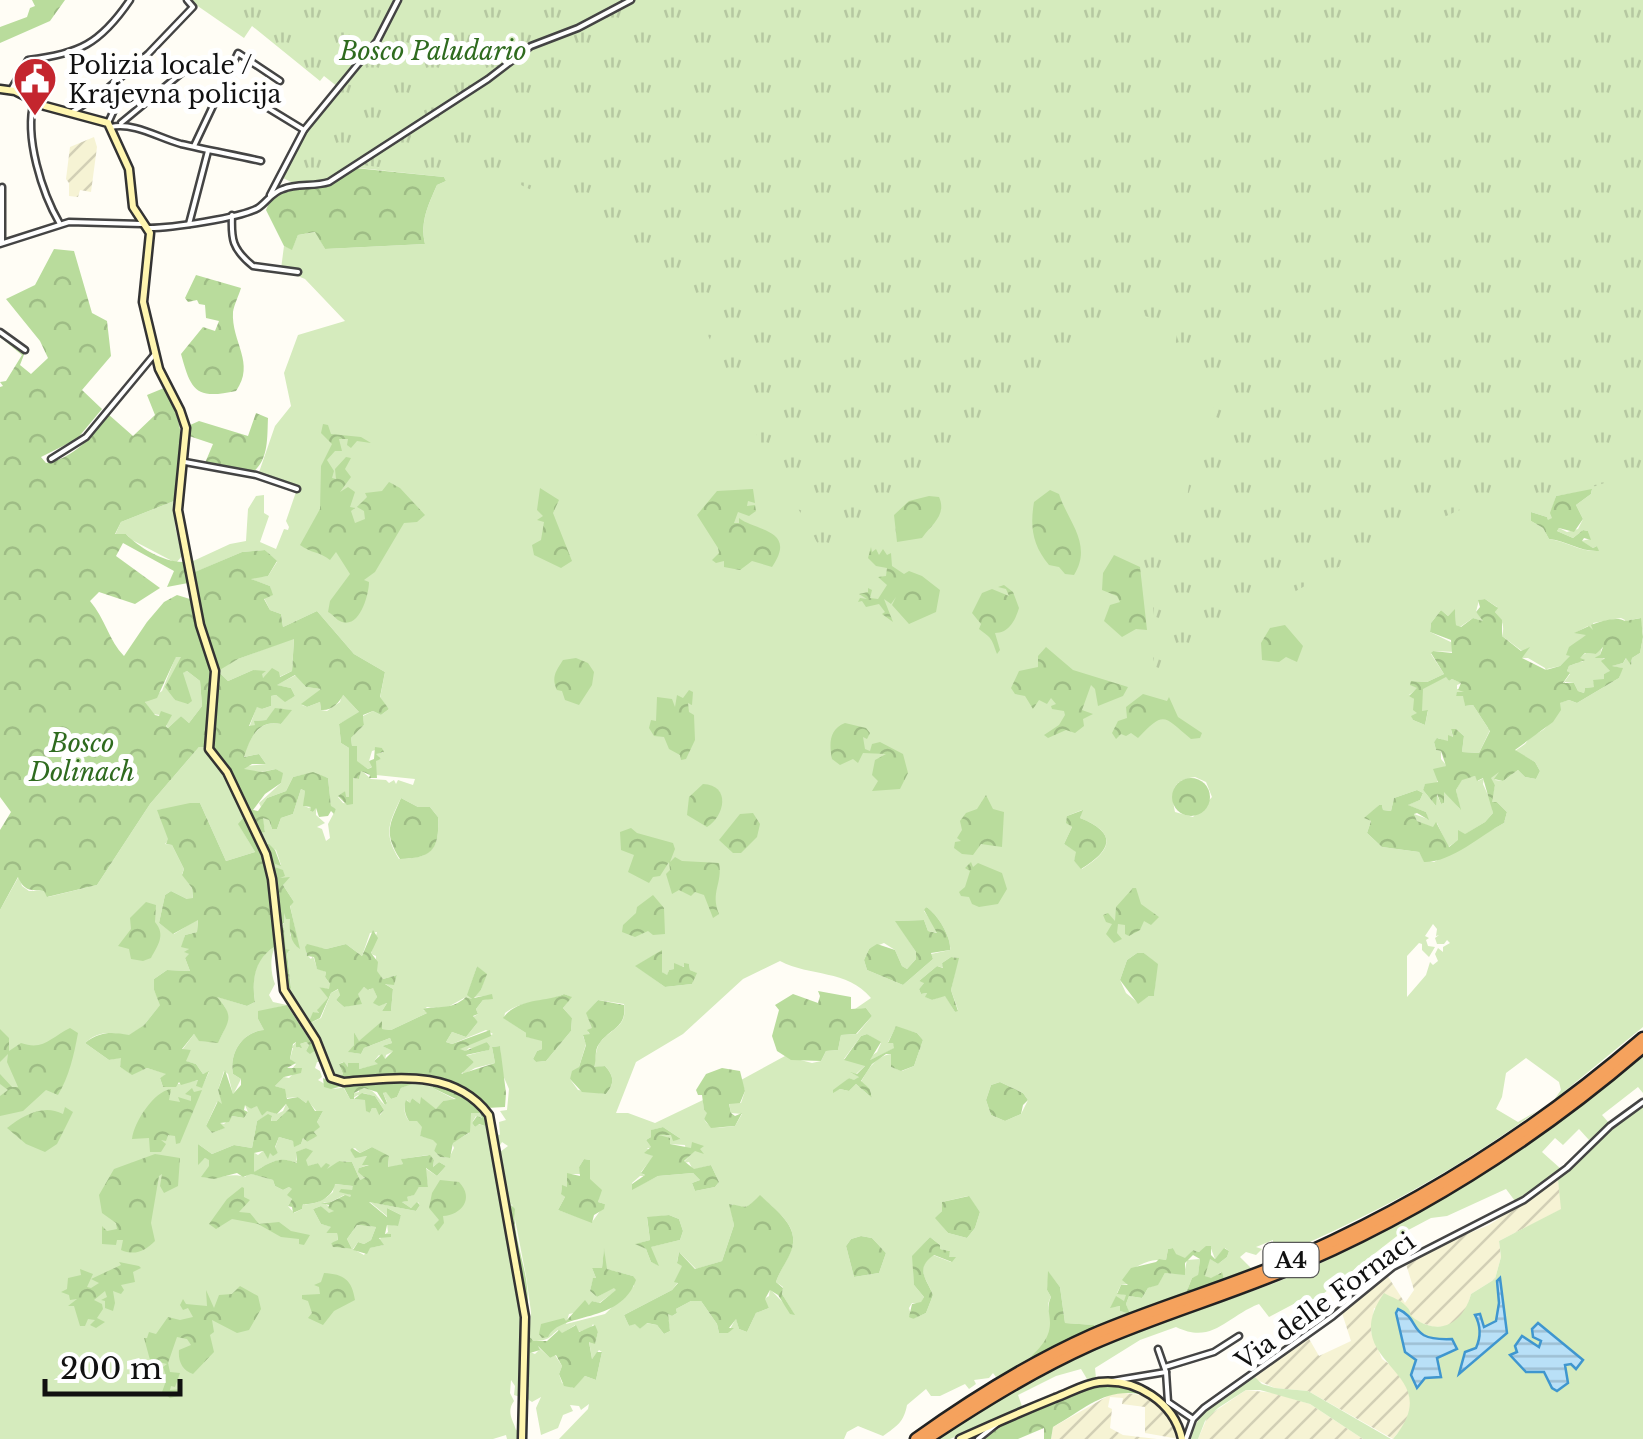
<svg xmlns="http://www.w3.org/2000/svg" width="1643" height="1439" viewBox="0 0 1643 1439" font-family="'Libre Baskerville',serif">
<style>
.farmland{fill:url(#farmland-furrows)}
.grass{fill:#d5ebbd;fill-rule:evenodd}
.forest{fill:url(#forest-crowns);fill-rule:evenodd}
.park{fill:url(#park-tufts)}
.water{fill:url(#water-rules);stroke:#3f96cf;stroke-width:2.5}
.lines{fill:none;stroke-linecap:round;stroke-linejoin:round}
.street-casing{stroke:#444;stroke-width:9}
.secondary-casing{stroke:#333;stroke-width:11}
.highway-casing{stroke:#222;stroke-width:15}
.street{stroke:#fff;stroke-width:4}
.secondary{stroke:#fff6b0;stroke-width:6}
.highway{stroke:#f5a25d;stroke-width:10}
.labels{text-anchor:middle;stroke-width:10;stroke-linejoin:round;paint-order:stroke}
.shield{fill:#fff;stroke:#585858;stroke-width:2.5}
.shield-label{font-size:22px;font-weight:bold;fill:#111}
.park-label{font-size:25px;font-style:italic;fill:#2f6b1f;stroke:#fff}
.poi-label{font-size:25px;fill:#111;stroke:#fff;text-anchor:start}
.street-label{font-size:25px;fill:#111;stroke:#fff}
</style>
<defs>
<pattern id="farmland-furrows" width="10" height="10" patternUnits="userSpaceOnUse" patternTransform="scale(2.5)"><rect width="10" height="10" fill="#f6f3d4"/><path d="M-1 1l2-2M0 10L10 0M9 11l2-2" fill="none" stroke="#d2cfb5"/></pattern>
<pattern id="forest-crowns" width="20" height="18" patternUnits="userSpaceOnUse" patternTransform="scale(2.5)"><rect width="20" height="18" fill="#b9dc9c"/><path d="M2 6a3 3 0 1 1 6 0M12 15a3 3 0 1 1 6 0" fill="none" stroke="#9ebc85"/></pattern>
<pattern id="park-tufts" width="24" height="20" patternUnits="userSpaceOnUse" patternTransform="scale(2.5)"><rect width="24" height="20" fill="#d5ebbd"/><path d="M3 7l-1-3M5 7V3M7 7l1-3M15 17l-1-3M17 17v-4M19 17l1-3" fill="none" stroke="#b6c8a1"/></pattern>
<pattern id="water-rules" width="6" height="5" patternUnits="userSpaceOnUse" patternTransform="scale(2.5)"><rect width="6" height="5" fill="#b9e0f7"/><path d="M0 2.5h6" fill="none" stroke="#9ebfd3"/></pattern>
</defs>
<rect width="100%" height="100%" fill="#fffdf5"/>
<!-- farmland -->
<g class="farmland">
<polygon points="94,137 97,147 91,192 80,190 78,197 69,196 69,183 66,179 70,147"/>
<polygon points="1558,1180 1562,1209 1499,1241 1501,1257 1495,1279 1471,1294 1466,1311 1450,1326 1434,1327 1374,1308 1371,1332 1382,1359 1396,1369 1410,1392 1411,1416 1393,1439 1308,1391 1275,1388 1257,1380 1255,1377 1308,1337 1319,1356 1351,1341 1342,1313 1387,1275 1405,1303 1414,1290 1406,1264 1430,1249 1489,1225"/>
<polygon points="1246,1390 1274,1393 1310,1404 1363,1439 1198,1439 1208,1416"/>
<polygon points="1115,1392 1150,1396 1173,1420 1179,1439 1145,1433 1145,1407 1122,1404 1123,1398 1110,1397 1108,1407 1112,1409 1110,1428 1123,1435 1157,1439 1051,1439 1053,1427"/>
</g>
<!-- grass -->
<g class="grass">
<path d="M634 0H1643V634L1640 618 1626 621V631L1632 633 1626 637 1620 630 1625 620 1621 618 1593 623 1595 629 1592 631 1588 626 1575 633H1596L1601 640 1598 647 1586 649 1593 634C1579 636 1573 646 1567 655H1572L1560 666 1547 669 1550 673 1554 669 1549 678 1551 682 1562 685 1570 674 1567 671 1569 666 1577 663 1574 660 1583 662 1579 658 1586 653 1596 654 1602 646 1600 656 1594 658H1604L1602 661 1611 672 1604 674V680H1593L1595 687 1585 688 1584 693 1578 691 1574 683 1565 682 1563 689H1570L1569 694 1561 692 1560 695 1558 687 1548 680 1545 668 1528 658H1519L1529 648 1522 651 1502 636C1505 625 1502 620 1495 612L1497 607 1485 599 1479 600 1476 612 1485 622 1473 618 1460 627 1456 625 1455 610 1448 616 1441 610 1431 623 1430 632 1459 646 1468 656 1471 653 1467 647 1482 645 1477 636H1470L1467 630 1470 626 1472 633 1478 632 1485 650H1476L1471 659 1473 666H1468L1463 661 1470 662V658L1459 656 1456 652 1433 651 1431 654 1444 674 1427 682 1411 681V685L1418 688 1409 695 1414 699V709L1418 713 1412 717 1413 720 1425 725 1428 711 1422 712V689L1446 676 1449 681 1452 679 1462 683 1457 685V689H1463L1465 694 1458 692 1456 696H1464L1465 706 1473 705 1488 728 1500 722 1501 715 1496 710 1511 721 1500 691 1508 688 1525 691 1517 704 1518 721 1510 730 1504 725 1490 730 1479 753 1462 752 1464 736 1456 729H1451L1453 738 1448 736V742L1438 738 1434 742 1436 750 1441 751V759L1447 766 1434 770 1439 778 1436 784 1425 785 1423 790 1436 806V793L1441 804 1444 803 1443 789 1460 809 1456 790 1462 779 1475 776 1478 781 1484 778 1483 784 1491 802 1495 785 1490 778 1496 772H1500L1495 780 1503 781 1518 770 1525 777 1536 779 1540 771 1535 762 1515 751 1525 744 1532 735C1548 731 1550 720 1560 710L1559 703 1569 700 1577 703 1619 678 1622 668 1611 666 1623 663 1627 657 1632 663V658L1640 653 1643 637V1027L1554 1100 1561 1090 1559 1082 1526 1058 1506 1073 1502 1097 1496 1109 1518 1122 1537 1111C1460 1168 1373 1215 1285 1253L1289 1246H1273V1240L1256 1247 1262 1249 1256 1255 1246 1252 1240 1257 1251 1268 1224 1279 1221 1272 1211 1279 1205 1276 1209 1258 1218 1264 1227 1257 1229 1251 1225 1248 1215 1259 1210 1246 1199 1252 1193 1250 1185 1259 1175 1254 1173 1248 1168 1249 1166 1260C1150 1258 1132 1266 1123 1280L1129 1284 1121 1285 1117 1293 1127 1295 1124 1302 1116 1297 1111 1307 1121 1306 1120 1311 1129 1313 1126 1304 1129 1296 1142 1298 1148 1288 1158 1284 1165 1273 1184 1274 1187 1260 1200 1259 1198 1276 1192 1278 1186 1293 1094 1328 1093 1325 1065 1323 1060 1287 1049 1273 1047 1290 1051 1297C1045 1308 1050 1309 1051 1320 1053 1350 1018 1366 996 1377L993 1373 989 1378 974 1380 976 1384 969 1389 965 1384 940 1396H931L926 1389 907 1405C904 1422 897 1426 883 1436L858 1426 847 1432 844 1439H559L588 1409 589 1404 581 1410 579 1406 570 1405 573 1411 563 1415 558 1428 541 1435 536 1408 541 1397 532 1402 526 1398 530 1352 535 1354 539 1350 536 1345 550 1358 555 1355 562 1366 559 1374 562 1383 573 1388 585 1376 596 1380 602 1352 599 1350 592 1359 589 1341 595 1343 598 1332 593 1324 591 1328 578 1332 575 1325 560 1335 558 1330C549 1337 549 1341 534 1341L529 1336 531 1312 526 1276 512 1204 509 1207 500 1152 508 1146 502 1142 499 1147 497 1134 500 1135 499 1122 506 1120 500 1111 507 1110 509 1089 502 1073 500 1046 492 1047 495 1063 475 1068 463 1075V1069L474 1062 465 1056 488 1050 490 1046 487 1042 477 1049 469 1048 465 1052 459 1049 493 1034 486 1030 452 1044 446 1042 452 1032 466 1037 478 1022 473 1017 478 1014 476 1009 483 1000 492 998V995L474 997 481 990 486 974 477 966 468 994 472 999 466 997 446 1008 427 1007 423 1010 429 1012 391 1030 381 1029 382 1021 359 1042 354 1032V1045L349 1052 361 1054 364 1048 390 1038 392 1043 382 1046 394 1051 386 1055 385 1060 379 1055 374 1061 381 1064 359 1069 358 1063H349V1068L343 1062 339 1064 343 1074 340 1077 330 1072 325 1054 308 1024 321 1018 331 993 339 989 340 995 336 1000 344 1007 361 1003 357 994 364 987 369 990 373 987 377 997 374 1003 380 1005 387 1003 382 1011H391L393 989 384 983 394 984 397 975 383 979 376 971V956L371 954 377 932 370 933 362 956 346 944 326 949 306 945V954L311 959 313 956 317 968 326 972 325 977 330 984V990L319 987 329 998 318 1009 319 1014 313 1012 314 1017 307 1023 287 992 291 987 287 952 290 951 286 949 284 928 276 926 284 924V913L287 914 286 919H290V935L299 948 290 905 294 902 283 885 285 880 279 878 284 875 283 871 275 867V864L281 865 276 850 264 845 259 834 265 831 262 817 269 820 272 829H277L281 818 293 814 301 789 305 791 304 806 309 808 312 805 310 811 313 812 316 807V815L325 823 317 827 322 829 326 841 330 838 328 824 336 809 331 807 328 778 311 773 293 777 286 791 267 798 261 807 259 803 281 783 282 773 276 769 261 772 243 770 246 766 266 764 259 754 243 757C250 739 258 719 281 724L291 710 275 709 266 720 255 721V725L249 728 257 706 262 709 271 706V696L276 695 285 701 295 696 291 688 276 685 296 675 306 687 322 689 302 705 307 707 320 702 321 710 327 711 340 702 342 694 360 713 339 724 341 743 349 748V797H345V791L338 797 343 803 352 804 353 778 359 779 361 770 371 779 386 780 389 783 394 780 396 784 398 780 413 785 415 779 376 775 375 760 381 759 376 757V753H383L382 748 372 751 369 761 373 766 368 769 356 761 357 747H352L351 738 364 725 363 716 373 711 381 715 389 709 380 698 385 672 354 654 317 611 283 627 281 614 270 610 264 598 272 595 270 586 248 578 268 576 277 562 265 550 242 552 193 573 191 562 230 544 246 541 248 509 256 496 264 495V513L269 516 260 542 276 549 284 529 288 530 289 527 286 521 297 489 257 478 275 426 291 406 284 373 298 335 345 321 305 279 281 269 284 246 292 249 298 235 316 232 325 249 425 244C420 221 428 206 437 185L446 181 444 177 359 168 526 54 581 30ZM1592 490 1591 494 1576 505 1583 519 1578 529 1567 532 1559 528 1557 531 1573 538 1583 530 1588 531 1590 539 1581 541 1593 548 1597 546 1598 551C1580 552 1568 542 1549 539L1543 528 1531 521V512L1547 517 1548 521 1553 518 1551 512 1556 496ZM1195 777 1206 782 1212 797 1193 817 1175 812C1171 792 1171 780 1195 777ZM1417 790 1423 793 1420 800 1407 805 1426 812 1428 819 1414 814 1417 821 1433 828 1437 823 1448 847 1459 840V831L1464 835 1485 822 1493 813 1491 803 1497 802 1507 812 1504 823 1434 862 1424 861 1419 852 1382 847 1367 833 1371 821 1365 818 1379 805H1382L1383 810 1391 811 1394 798ZM401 798 418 807H430L438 817C440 851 430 858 399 859 383 833 389 823 401 798ZM1082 810 1080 818C1118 833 1112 850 1082 869L1074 861 1077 852 1064 844 1072 827 1067 823V816ZM926 907C937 913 952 938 950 950L931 954 933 959 903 985 867 970 864 960 869 949 884 943 895 950 902 966 907 969 916 959V952L896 921 924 920 928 931 939 933 924 911ZM1433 924 1437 929 1436 936 1439 935 1435 938 1437 944H1444L1447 940 1450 943 1443 947V952L1438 948 1435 954 1438 961 1433 965 1430 962 1426 975 1407 997V956L1419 943 1422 944V950L1429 957 1435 947 1428 946 1426 940 1429 938 1425 936ZM661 951 662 972 667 976 669 970 675 969 674 964 685 967V964H689L690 970 696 973 692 984 665 987 636 966ZM1137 953H1144L1157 964 1154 996H1149L1138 1003 1126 993 1120 980 1127 960ZM951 957 958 958 951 990 958 1010 955 1012 945 995 932 1000 926 997 927 993 921 994 919 989 925 982 919 981 937 966 944 968 942 963ZM780 961C810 977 847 969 871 998L855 1009 866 1008 872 1016 857 1034 841 1035 838 1050 826 1051 821 1061 812 1063 785 1056 741 1080 745 1091 741 1103H729L731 1113 742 1114 735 1126C723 1127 710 1131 704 1119L708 1113 704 1110 703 1100 655 1123 628 1113H616L636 1062 683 1034 743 979ZM564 994 571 997 563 1008 572 1018 571 1031 546 1061 536 1062 533 1059 537 1051 542 1049V1040L527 1037 526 1033 504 1018 505 1013C526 998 544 1004 564 994ZM598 1000 624 1004C628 1028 610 1028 599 1044 595 1051 596 1061 593 1068L605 1066C614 1076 615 1083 606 1094L578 1090 570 1079 579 1067 586 1044 583 1036 591 1034 588 1032 593 1028 587 1013ZM896 1027 917 1033 923 1040 914 1066 902 1071 891 1067V1054C876 1056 868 1069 861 1082L870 1089 872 1098 856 1084 849 1091 840 1089 833 1092 849 1078 855 1081 860 1076 851 1073 856 1074 866 1065 844 1059 861 1036 867 1034 881 1043 877 1052 867 1059 870 1060 895 1048 893 1043 888 1042ZM1000 1082 1023 1093 1028 1100 1021 1114 1005 1121 991 1115 986 1100 991 1085ZM663 1127 681 1139 674 1140 672 1135 663 1132 659 1137 670 1139 669 1144 685 1145 686 1154 691 1152V1148L694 1151 683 1163 689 1162 693 1170 711 1165 719 1182 715 1187 695 1191 692 1183 700 1180 693 1173 658 1176 632 1189V1183L640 1176H645L641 1172 654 1156 646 1153 650 1151 647 1148H652L646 1140 651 1137 652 1130ZM584 1159 590 1160 589 1179 601 1190 598 1202 605 1204 592 1222 558 1210 565 1197 561 1193 562 1186 567 1188 570 1180 567 1174H581L579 1167ZM760 1196C772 1207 796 1223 793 1243 791 1256 780 1269 776 1282L783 1287 782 1294 794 1314 770 1289 769 1296 764 1299 769 1308 756 1313 747 1332 739 1329 736 1318 728 1333H719L717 1324 701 1301H691L676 1309 677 1313 672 1316 667 1313 670 1331 664 1334 657 1325 646 1323 640 1329 635 1323 629 1326 624 1315 672 1290 679 1281H675L683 1265 677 1262 679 1252 696 1269 722 1261 734 1225 730 1204C746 1208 745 1210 760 1196ZM968 1196 980 1212 975 1228 967 1238 948 1233 936 1218 942 1211V1202ZM669 1215 679 1219 683 1231 680 1240 650 1247 658 1265 651 1262 646 1249 636 1244 650 1240 647 1218ZM861 1236 872 1238 886 1253 879 1273 854 1277 846 1246 851 1239ZM930 1237 940 1245V1249L950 1251 948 1257 954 1258 951 1262 933 1255C914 1269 927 1279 933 1295L926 1313 912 1319 909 1308 912 1303H921L924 1297 914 1285 913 1256ZM604 1249 606 1269 633 1276 634 1286 605 1314 566 1324 569 1314 574 1313 585 1301 590 1306 592 1301 599 1303 617 1290 614 1287 597 1297 590 1291 593 1279 596 1278 592 1268H602Z"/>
<polygon points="174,501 175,526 182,556 176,563 132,540 126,534 115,535 121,522"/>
<polygon points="294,638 292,671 279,677 266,676 262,679 262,674 253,670 228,681 217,670 238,659"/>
<path d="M176 656 182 657C176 674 166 680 175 700L191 701 182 673 187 671 200 681 202 706 189 723 181 716 168 728 160 715 153 714 145 702 162 691Z"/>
<path d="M199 747H206L222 768 248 823 244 817 239 825 255 852 226 861 200 803 158 810 169 840 165 844 172 845 184 869 182 874 192 888 193 899H187L171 891 165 895 159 923 174 934 198 919 197 932 185 935 182 946 190 949 185 952 190 954 185 958 190 971 167 970 154 979V990L161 1004 144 1025 129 1036C112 1032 99 1030 85 1043L109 1060 122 1057 120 1067 132 1074 147 1068 168 1074 160 1078 163 1087 199 1080 197 1086 202 1087 209 1072 203 1074 196 1064 185 1061 191 1050H182L194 1034 200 1041 218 1042C229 1021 234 1013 215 996L247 1006 255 1002C251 977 255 957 276 946 270 954 270 972 275 984L269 995 273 1002 287 1005 259 1012 258 1019 267 1035 291 1048 297 1041V1047L300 1048V1044L306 1042 309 1045 306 1051 310 1053 316 1047 306 1033C321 1050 318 1056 326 1075L324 1076 320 1062H317L315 1068 320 1071 322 1077 318 1080C328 1085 331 1092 343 1087L350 1099 366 1100 367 1111 370 1113 372 1108H378L380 1115 384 1110 375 1096 363 1093V1099L358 1095 353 1098 354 1093 359 1092V1088C376 1088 375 1096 385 1105L387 1102 383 1093 386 1091 391 1099 397 1097 401 1088 422 1079 432 1082 433 1088 456 1100 443 1101 436 1110 422 1098 421 1105 412 1098 410 1104 407 1100C402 1106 405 1116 409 1121L418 1120 423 1127 420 1136 433 1139 438 1144 434 1151 440 1157 449 1158 454 1148 452 1143 469 1133 470 1113H480L482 1120 476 1116 472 1123 475 1127 478 1124 485 1126 487 1117 523 1316 520 1422V1397L514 1395 515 1386 511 1380 510 1393 514 1401C506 1412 513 1420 516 1430L520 1429 519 1439H507L506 1435 493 1439H0V910L19 876 22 886 29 891H45L48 897 97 885 150 804ZM264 1030 271 1050 293 1048 290 1059 296 1064 291 1070 301 1068V1072L294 1073 289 1078 284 1077 275 1086 284 1089 287 1098 298 1097 306 1103 308 1101 318 1113 323 1111 317 1122 319 1127 314 1132 316 1136 307 1142 303 1138 301 1144 295 1146 293 1141 279 1137 275 1148 278 1153 273 1155 269 1151 268 1158 263 1151 258 1155 253 1152 254 1170 245 1177C231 1172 218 1180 202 1177L209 1167V1159L205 1158 198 1164V1144L212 1154 234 1145 252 1148 257 1121 268 1115 272 1117 271 1122 276 1121 289 1109 286 1104 283 1111 277 1114 267 1110 262 1116 258 1105 251 1109 244 1103 248 1112 244 1118 232 1116 224 1124 217 1122 224 1128 212 1133 206 1126 217 1102 224 1108 218 1090 224 1071 228 1074 233 1095 241 1079 233 1074C229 1053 242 1032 264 1030ZM372 1147 389 1157 388 1168 403 1164 402 1159 428 1155 434 1160 433 1167 439 1162 446 1166 437 1176 425 1168 428 1187H419L413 1195 407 1197V1201L402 1202 411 1208 418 1202 420 1205 416 1211 370 1202 388 1217 387 1208 401 1215 397 1226 387 1224 388 1232 384 1235 391 1234V1237L382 1236 378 1242 384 1245 369 1248 364 1255 353 1249 358 1242 364 1244 371 1240 376 1227 357 1225 347 1239 352 1249 334 1247 331 1243 338 1241 337 1233H326L332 1227 321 1224 313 1209 321 1206 329 1214 335 1211 323 1202H331L344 1195 350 1198 351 1195 340 1191 352 1190 354 1186 334 1184 333 1192C325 1200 314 1205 303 1204L302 1209 294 1213 288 1206 292 1199 288 1195 293 1189 289 1187 283 1190 275 1186 273 1180 252 1174C269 1162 280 1155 300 1164L296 1160V1153L306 1148 312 1151 305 1160 307 1167 318 1163 320 1169 329 1165 325 1169H331L339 1161 352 1162 360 1180 365 1179 359 1168 371 1164 363 1165 368 1156 355 1157 350 1150 355 1148 360 1153Z"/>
<path d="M1643 1056V1093L1638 1087 1602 1115 1609 1123 1589 1140 1579 1129 1563 1145 1555 1138 1542 1152 1561 1169 1515 1201 1506 1189 1447 1216 1431 1218 1397 1236 1319 1297 1306 1302 1303 1299 1269 1317 1259 1304C1227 1316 1213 1345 1176 1327L1140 1340 1095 1368 1096 1378 1087 1379 1081 1369 1056 1376 1018 1395 1023 1409 950 1439H934C997 1396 1063 1359 1134 1332 1195 1309 1260 1292 1319 1264 1436 1209 1542 1137 1643 1056Z"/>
<path d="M1643 1107V1439H1393C1452 1369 1333 1366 1384 1293 1391 1297 1401 1300 1406 1306 1414 1314 1406 1312 1415 1319 1442 1337 1464 1321 1471 1294L1495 1279 1501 1257 1499 1241 1561 1209 1558 1180 1613 1128Z"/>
<path d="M1255 1377 1262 1384 1275 1388 1308 1391 1391 1439H1363L1310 1404 1260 1390H1246L1218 1408 1205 1421 1198 1439H1190C1198 1406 1230 1395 1255 1377Z"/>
</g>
<!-- forest -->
<g class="forest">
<polygon points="32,0 65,0 50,21 0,43 0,27 27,17 30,8 35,6"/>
<path d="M355 168 444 177 446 181 437 185C428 206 420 221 425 244L325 249 315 232 298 235 292 250 284 246 266 210C280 178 292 192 319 185 332 182 343 174 355 168Z"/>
<path d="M54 249 74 251 92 313 107 321 111 356 82 390 102 409 77 439 41 457 46 463C74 459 93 435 108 414L133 436 155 415 147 395 164 388C190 436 181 450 174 501L121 522 115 534H126C138 547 165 563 184 562L188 583 167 587 174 571 123 543 116 556 160 588 135 604 99 592 90 601C105 618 109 641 124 656L147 622 164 602 177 595 190 599 211 672 206 747H199L150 804 97 885 47 897 44 891C30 890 24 891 18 877L0 910V830L11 812 0 797V387L3 386 0 382 6 381 22 355 0 337V333L25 352 20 365 31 374 48 358 40 341 6 299 35 285ZM176 657H181L165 687 175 700 188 704 192 701 183 673 187 671 200 681 202 706 189 723 181 716 168 728 166 726 172 715 161 711 159 716 155 715 145 702 157 698Z"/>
<path d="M196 275 241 288C239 295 234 305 233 312 231 342 256 363 236 391 195 400 191 390 181 354L203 327 215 331 219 321 206 318 205 305 199 304 197 300 188 302 185 298Z"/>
<path d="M256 413 268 418C267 438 269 460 252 473L205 463 213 444 189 436 188 426 199 421 248 436Z"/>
<path d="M323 424 328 425 331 434 361 437 371 443 357 441 351 448 347 445 348 439H339L342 451H335L327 460 334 471 332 478 336 479 335 469 346 457 351 458 345 469 351 477 340 492 348 487 355 492 350 507 355 508 351 511 355 523 365 519 364 511 357 507 367 497 365 493 382 491 389 482 400 488 425 515 417 522 404 523 375 572 364 580 369 582C369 594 360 628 342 622 336 620 333 614 328 612L330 601 350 574 336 552 330 560C321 552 310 553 300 545L320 509 321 466 332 444 321 433Z"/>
<polygon points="540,488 559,500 553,513 572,561 561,568 534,555 532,545 541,540 544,522 537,520 543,516 537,510"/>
<path d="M753 489 755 503 748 501 747 506 755 505 756 511 749 516 738 512 734 523H739V518C755 531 798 529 772 567L752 561 740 570 724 567V561L716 563 712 560 719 553 718 548 697 515 717 491Z"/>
<path d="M1592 489 1591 494 1576 505 1583 519 1574 532 1559 528 1557 531 1573 538 1583 530 1588 531 1591 540 1584 538 1582 541 1593 548 1597 546 1599 551C1580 552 1568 541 1549 539L1543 528 1531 521V512L1547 517 1548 520 1552 518 1550 513 1556 496Z"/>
<path d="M1050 490 1059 494C1068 522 1093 544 1074 575L1065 574 1059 567 1049 565C1032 545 1030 526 1034 502Z"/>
<path d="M929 496 939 497C947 515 932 524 922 538L897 542 894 515 909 501Z"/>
<polygon points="871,547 872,552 876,549 879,555 883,549 887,555 891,553 892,566 904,574 909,571 922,576 940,590 936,612 909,624 892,605 896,597 891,604 884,599 893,622 882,614 885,612 879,604 866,607 862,601 858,602 860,598 867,599 859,594 868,592 868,588 872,590 870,598 878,599 887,585 878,577 886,576 887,568 876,566 868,558"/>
<path d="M265 550 277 561 268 576 251 579 270 586 273 595 264 599 270 610 281 614 283 627 317 611 354 654 385 672 380 697 389 709 381 715 373 711 363 715 364 725 351 738 352 746H357V761L368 769 372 767 369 761 374 759 375 747 382 748 384 752 376 754 381 759 376 761 377 778H369L370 775 361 771 359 779 353 778V804L347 805 338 796 345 791 346 797H349V748L341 743 339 724 359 712 343 695C339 703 332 711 321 710L320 702 307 707 301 704 321 689 306 687 295 675 277 685 291 688 295 696 285 702 276 695 271 696V706L262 709 257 707 249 726 255 725 254 721 266 720 275 708 292 710 281 724C258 719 250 738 244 757L259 754 266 764H252L244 769 262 772 276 769 283 773 281 783 265 794 253 810 258 811 267 798 286 791 293 777 313 772 328 778 331 806 336 809 334 814 331 811 328 816 319 817 316 808 313 812 310 811 311 807 303 806 305 791 301 789 293 814 281 818 277 829H272L269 820 263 818 265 832 256 834 227 772 209 749 215 671 200 625 190 574 242 552ZM294 639 292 671 280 677 279 672 272 668 263 678 262 674 266 671 253 670 228 681 218 671 238 659Z"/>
<polygon points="1114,555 1140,567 1147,630 1136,629 1122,637 1104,621 1110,605 1120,602 1117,596 1102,590 1103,573"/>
<path d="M1004 585 1013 592 1019 608C1015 621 1009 633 995 633L1000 650 997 654C991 637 992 639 979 629L981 624 972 613 982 593 992 589 1009 596 1006 589 998 587Z"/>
<path d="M1485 599 1498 608 1495 612 1502 620V636L1521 651 1530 647 1522 658 1546 670 1560 666 1570 656 1566 655 1569 647 1586 635 1574 633 1589 626 1593 630 1591 625C1600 621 1618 616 1625 621L1641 618 1643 637 1640 653 1632 658 1631 665 1626 658 1623 663 1612 666 1623 668 1619 678 1577 703 1569 700 1560 703 1561 710 1553 722 1515 750 1535 762 1540 771 1536 779 1525 777 1518 770 1503 781 1494 779 1499 772 1491 778 1495 785 1492 802H1497L1507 812 1504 823C1481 835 1451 863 1424 862L1419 852 1382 847 1367 833 1371 821 1364 818 1379 805H1382L1383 810 1391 811 1394 798 1417 790 1423 793 1420 800 1408 805 1426 812 1429 820 1417 813 1414 814 1417 821 1433 827 1436 822 1449 847 1458 840V830L1465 834 1485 822 1493 813 1483 778 1477 781 1475 776 1462 780 1456 790 1461 810 1444 792V803L1441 804 1437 794 1436 806 1423 790 1425 784 1438 782 1433 769 1446 766 1441 751 1436 750 1434 742 1437 738 1448 741V735L1453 737 1451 729H1456L1464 736 1462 752 1479 753 1490 731 1473 705 1465 706 1463 696H1456L1457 692H1464L1458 690 1461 683 1452 679 1449 681 1446 677 1423 689 1422 711 1428 710 1425 725 1413 720 1411 716 1417 713 1413 710 1414 699 1409 696 1417 688 1410 685 1411 681 1427 682 1444 674 1431 653 1433 651 1452 653 1451 640 1430 632 1431 623 1441 610 1448 616 1455 609 1456 625 1461 627 1473 618 1483 621 1476 612 1480 607 1478 600ZM1603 647 1600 655 1594 658H1605L1601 661 1610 671 1604 674V679L1593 680 1594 687 1585 688 1584 693 1578 691 1574 683H1563L1570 673 1567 671 1569 666 1585 660 1580 658 1585 653 1596 654Z"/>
<polygon points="1285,625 1303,646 1297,662 1286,657 1279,662 1262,660 1261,643 1270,628"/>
<polygon points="1046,647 1073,670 1128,687 1123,696 1098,706 1095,689 1091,685 1082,710 1093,714 1083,719 1084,726 1075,733 1066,730 1048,738 1044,735 1059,725 1065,715 1064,711 1052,709 1051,706 1056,704 1051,698 1047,704 1039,700 1033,709 1025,696 1015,694 1011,688 1019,671 1038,667 1038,656"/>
<path d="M576 658 588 663 594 672 592 685 579 705 565 700 562 691 557 690C551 677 556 671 563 660Z"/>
<polygon points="689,690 693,692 692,705 688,703 689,712 694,715 695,740 686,759 681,760 680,755 669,749 664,737 654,736 649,728 651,720 656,721 657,697 672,699 675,707 677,695 683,698"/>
<path d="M1143 694 1167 701 1169 697 1178 717 1202 733 1200 738 1191 739C1163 716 1165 710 1138 738L1131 733 1126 736 1121 734 1116 739 1112 733 1118 721 1127 718 1126 707Z"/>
<path d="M845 723 866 728 870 733 867 739 863 737 865 749 870 751 872 744 880 742 903 754 908 773 900 789 872 791 878 781 872 775 875 760 886 754 863 753 858 763 853 759 840 765 832 759C829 744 829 729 845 723Z"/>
<circle cx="1191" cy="797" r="19"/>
<path d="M703 784C731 785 725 816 707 827L687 815 689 797Z"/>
<polygon points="986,795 993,809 1004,812 1002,847 981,844 973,855 962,854 954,848 955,842 961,841 957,838 962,830 960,821 966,813 977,809"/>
<path d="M401 798 418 807H430L438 817C440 852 430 858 400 859 383 832 390 824 401 798Z"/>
<path d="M190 803H200L226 861 255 852 238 824 244 817 248 823 268 873 276 946C256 957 251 978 255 1002L247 1006 217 997C235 1017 229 1020 218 1043L199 1041 194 1034 182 1049 191 1050 186 1061 196 1064 203 1074 209 1071 202 1088 196 1086 198 1080 181 1085 179 1082 176 1087H163L160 1078 166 1074 147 1068 132 1075 120 1067 121 1058 109 1060 85 1043C100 1031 112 1032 129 1035L144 1025 160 1005 154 990V979L167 970 190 971 185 958 189 954 184 952 189 949 181 947 185 935 197 932 198 920 173 934 159 923 165 895 171 891 187 899 193 898 192 888 182 875 184 869 172 845 166 844 168 839 157 810Z"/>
<path d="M1083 810 1080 818C1118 833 1112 850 1081 869L1074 861 1076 852 1064 844 1072 827 1066 823 1067 816Z"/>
<polygon points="753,813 760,824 757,837 741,853 733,853 719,840 740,814"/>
<path d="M631 828 637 833 673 843 675 849 670 862 675 857 682 861 719 863C723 883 710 892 719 914L713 918 704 895 695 892 691 896 679 890 672 894 666 874 670 870 669 862 660 876 653 877 649 883 628 872 634 855 621 850 620 832Z"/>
<path d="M269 844 275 850 281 866 275 864V867L283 870 285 876 280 878 290 877 283 885 294 902 290 906 299 945 300 949C290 943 289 930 290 919H286L284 913V923L280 926 284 928 286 949 290 950 287 953 291 988 287 992 272 879 262 846Z"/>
<polygon points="971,862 973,867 978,863 1002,873 1007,889 998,904 979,907 972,904 969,897 961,896 959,892 965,887 970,871 965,868"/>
<polygon points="1133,888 1136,888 1141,904 1159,917 1151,925 1144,921 1140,930 1129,936 1125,934 1125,925 1118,924 1117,933 1122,939 1114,943 1106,934 1112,924 1106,922 1103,915 1108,913 1115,921 1116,907"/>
<polygon points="653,895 664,908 665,934 653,935 648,931 635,937 622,932 623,925 636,913 637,907"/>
<path d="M146 902 156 905 155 922C166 935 158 945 151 958L143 961 131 959 129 949 118 946 131 929 130 918Z"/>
<path d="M926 907C937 913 952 938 950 950L931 953 933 959 903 985 867 970 864 960 869 949 877 944 895 950 902 966 907 969 916 959V952L895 921 924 920 928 931 937 933 924 910Z"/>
<polygon points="373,930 378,938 371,953 378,962 377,971 383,979 397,975 394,985 385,984 393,989 391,1011 382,1011 387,1003 379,1006 373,1003 377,997 373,988 368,990 364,987 358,994 362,1004 344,1007 336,1000 340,995 338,989 331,993 320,1018 308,1024 313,1012 319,1013 317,1010 328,998 319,987 329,989 330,984 325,977 326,972 317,969 314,957 307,956 305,947 307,944 326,949 346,944 362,956"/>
<polygon points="662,950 662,972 667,975 669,970 674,969 674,963 684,967 684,963 689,964 690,970 697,973 692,984 665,987 635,966"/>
<polygon points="1137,953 1144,953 1158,964 1154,996 1149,996 1138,1004 1120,980 1127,960"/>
<polygon points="951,957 959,958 951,990 958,1011 955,1012 945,996 932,1000 925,997 927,993 921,994 919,989 924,983 919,981 937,966 943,968 942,963"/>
<path d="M477 966 487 974 481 990 474 998 492 994 493 999 483 1000 476 1009 478 1014 473 1016 478 1022 466 1037 452 1032 446 1042 452 1044 490 1030 491 1036 460 1049 465 1051 487 1042 490 1046 489 1050 466 1055 474 1062 461 1074 495 1063 492 1047 500 1046 506 1093 505 1107 487 1108C428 1055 405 1083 340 1077L343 1074 339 1064 344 1062 348 1067V1063H359V1069L378 1064 374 1061 382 1054 385 1059 393 1051 382 1046 392 1043 390 1038 364 1048 361 1054 348 1052 354 1045V1032L359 1041 382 1021V1029L391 1030 427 1013 423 1009C437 1005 451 1011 466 997L472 999 467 995Z"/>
<polygon points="818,991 851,997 851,1009 866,1008 872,1016 856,1034 841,1035 838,1050 826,1051 821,1061 791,1060 777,1051 772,1036 779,1010 775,1005 793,994 818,1003 820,996"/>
<path d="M564 994 572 997 563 1008 572 1018 571 1031 546 1061 536 1062 533 1059 537 1051 542 1049V1041L526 1037V1033L503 1018C519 997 544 1003 564 994Z"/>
<path d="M598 1000 624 1005C627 1028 610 1028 599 1044 594 1050 597 1060 594 1067L605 1066C614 1076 615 1083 606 1094L582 1092 570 1079 572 1071 579 1067 586 1045 583 1035 590 1034 587 1030 592 1028 586 1013Z"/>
<path d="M287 1005 316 1050 310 1054 306 1051 309 1045 306 1042 300 1044 302 1048 296 1047V1042L293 1044 290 1059 296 1063 287 1068H302L301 1073 284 1077 275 1086 285 1089 287 1099 298 1097 306 1103 308 1100 315 1111H323L317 1122 320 1127 314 1132 317 1136 307 1142 303 1138 301 1144 294 1147 293 1141 279 1137 275 1147 278 1153 273 1156 270 1153 268 1159 263 1151 254 1153V1172C269 1163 279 1155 297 1163L296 1152 306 1148 313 1151 306 1160 308 1166 318 1163 321 1168 326 1163 330 1165 327 1169 339 1161 352 1162 360 1180 365 1178 358 1172 359 1168 369 1165H362L367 1156 355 1158 350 1150 352 1148 360 1153 372 1147 389 1156 388 1167 403 1164 401 1159 430 1155 434 1160 433 1167 439 1162 446 1166 437 1176 426 1168 428 1187H419L414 1195 407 1197 408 1201 402 1202 411 1208 417 1202 420 1205 416 1211 369 1202 387 1217V1208L401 1215 398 1226 387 1225 385 1234H391V1237L379 1238 384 1245 370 1248 367 1254 353 1250 358 1242 364 1244 371 1240 376 1227 357 1225 347 1239 352 1249 333 1247 331 1243 338 1240 337 1233H326L331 1227 321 1224 313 1209 321 1206 329 1213 334 1211 328 1208 329 1205 321 1203 331 1202 345 1195 350 1197 351 1195 339 1192 341 1189 352 1190 353 1186 335 1184C332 1198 317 1205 303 1204L302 1209 293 1213 292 1207 288 1206 292 1199 287 1195 292 1189 289 1187 283 1190 275 1186 273 1180 251 1174 243 1177 237 1173 214 1179 201 1177 209 1166V1160L205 1158 198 1165V1144L212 1154 234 1145 252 1148 257 1121 268 1114 272 1116 271 1121H276L289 1109 286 1104 277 1114 267 1111 262 1116 257 1106 251 1109 245 1105 244 1110 248 1112 244 1118 232 1116 229 1122 220 1123 225 1128 212 1133 206 1126 218 1101 222 1104 218 1090 225 1070 233 1094 241 1085V1079L233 1074C229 1053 242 1032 264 1030L258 1019V1011Z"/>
<polygon points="896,1026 917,1033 923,1040 914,1066 901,1071 891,1067 891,1054 886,1054 872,1064 861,1081 870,1089 872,1098 856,1084 849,1091 840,1089 833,1093 833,1090 849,1078 854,1080 859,1077 850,1072 857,1074 865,1066 844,1060 861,1036 867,1034 881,1042 870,1060 894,1048 893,1043 888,1043"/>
<path d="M70 1028 78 1033C74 1055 69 1077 58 1095L46 1090 23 1111 0 1116V1096L8 1090 0 1084V1074L12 1087H18L7 1062 8 1054 0 1062V1029L9 1038V1051L21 1043C44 1051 51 1037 70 1028Z"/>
<polygon points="722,1068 740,1071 745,1091 740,1103 729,1104 731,1113 735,1116 742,1113 735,1126 711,1128 704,1119 707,1113 704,1110 702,1095 698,1095 696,1090 706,1074"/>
<polygon points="323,1078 339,1085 423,1080 401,1088 397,1097 391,1099 386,1092 383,1093 387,1103 385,1105 377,1092 364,1088 354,1093 354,1099 362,1093 375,1096 384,1110 379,1115 376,1108 372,1108 370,1113 366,1111 365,1100 350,1099 343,1086 331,1089 324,1087"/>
<path d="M432 1082 468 1098 487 1117 485 1126 479 1124 475 1127 472 1123 477 1116 482 1118 480 1113H471L470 1132 453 1143 450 1158 440 1157 434 1151 437 1144 433 1140 420 1136 422 1127 417 1121H409C405 1115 403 1106 406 1100L410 1103 412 1098 420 1104 421 1097 436 1109 443 1101 456 1099 433 1088Z"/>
<polygon points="1000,1082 1023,1093 1028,1100 1023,1105 1021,1114 1005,1121 991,1115 986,1100 991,1085"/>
<path d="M192 1088 194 1092 202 1090 180 1143 176 1144 175 1136 168 1135 166 1141 161 1140 166 1144 161 1152H150L149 1138 132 1139C134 1122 154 1091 171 1089L169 1100 180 1102 178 1097 191 1101V1096L185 1094Z"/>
<path d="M65 1107 73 1112 57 1144 45 1152 26 1144 7 1128C24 1115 43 1104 63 1114Z"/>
<polygon points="663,1127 681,1139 673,1141 671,1135 659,1135 670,1138 670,1144 691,1148 692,1142 704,1146 700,1149 704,1154 695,1151 684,1161 694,1169 711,1165 719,1182 715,1187 695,1191 692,1183 700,1180 693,1173 658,1176 632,1190 632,1184 645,1175 641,1173 653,1156 644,1153 651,1147 646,1140 651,1137 651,1130"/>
<path d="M155 1154 180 1158 178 1186 164 1193 160 1186 162 1174 159 1176 151 1223 155 1241C145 1251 135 1256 121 1250L123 1240H117L116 1245 102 1244V1226L107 1231 117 1229 116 1223 102 1213 99 1195 114 1169Z"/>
<polygon points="584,1159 590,1160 590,1179 602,1190 598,1202 605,1204 604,1209 594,1215 592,1223 558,1210 565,1197 561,1194 562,1185 567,1187 567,1173 580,1176 579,1167"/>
<path d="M440 1180 459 1182C475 1199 461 1215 443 1216L444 1223 438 1231 434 1225 439 1220 429 1208 432 1193Z"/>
<polygon points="242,1187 244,1188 244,1197 250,1200 239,1212 250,1213 259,1224 279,1222 291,1231 310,1235 304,1245 299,1244 299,1239 281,1237 258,1224 232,1219 216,1229 209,1224 227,1199"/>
<path d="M760 1195C772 1207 796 1223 793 1243 792 1256 780 1269 776 1282L783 1288 782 1294 795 1315 790 1314 778 1295 770 1290 765 1299 769 1308 756 1313 747 1332 739 1329 736 1319 729 1328H734L728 1333H719L717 1324 701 1301H691L676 1309 677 1313 672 1316 668 1314 670 1331 664 1334 657 1325 647 1323 640 1329 635 1324 629 1326 624 1315 672 1290 678 1283 674 1282 682 1266 677 1263 679 1252 695 1269 722 1261 734 1225 729 1204C747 1206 743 1212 760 1195Z"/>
<polygon points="969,1196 980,1212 975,1228 967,1238 948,1233 935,1218 942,1211 942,1202"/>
<path d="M510 1204 515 1209C512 1227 523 1260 526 1279 529 1298 528 1317 529 1336L534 1341H547L559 1330 562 1333 576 1325 579 1332 595 1325 598 1332 595 1344 589 1342 592 1359 597 1352H602L596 1380 585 1376 574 1388 564 1386 559 1374 562 1366 556 1355 550 1358 538 1346 540 1350 530 1353 529 1387 526 1388 525 1302Z"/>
<polygon points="669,1215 679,1219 683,1231 680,1240 651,1247 659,1266 651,1262 646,1249 635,1244 650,1240 647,1217"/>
<polygon points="861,1236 872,1238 886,1253 879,1273 854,1277 846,1246 851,1239"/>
<path d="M930 1237 940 1245V1249L950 1251 949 1257H956L952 1262 934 1255C914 1269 927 1279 933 1295L926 1313 913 1319 909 1317 912 1304 921 1302 924 1297 914 1285 912 1256Z"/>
<polygon points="1206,1246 1211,1246 1211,1255 1215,1259 1224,1248 1229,1251 1227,1257 1218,1264 1210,1259 1205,1276 1211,1278 1222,1272 1224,1279 1186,1293 1192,1278 1198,1275 1200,1259 1193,1255 1185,1263 1185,1275 1165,1273 1158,1285 1148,1288 1142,1298 1129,1296 1126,1304 1130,1314 1120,1311 1120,1306 1110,1308 1116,1296 1124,1301 1126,1295 1117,1294 1121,1285 1128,1285 1122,1280 1131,1268 1156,1262 1159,1259 1166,1260 1168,1249 1173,1248 1176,1254 1185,1258 1193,1250 1199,1252"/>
<path d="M604 1248 607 1269 633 1276 636 1280C620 1325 561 1311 548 1337L542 1338 539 1334 541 1324 564 1318 566 1321 585 1300 589 1305 592 1301 600 1303 616 1290 614 1288 597 1297 590 1291 593 1278H596L592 1268H602Z"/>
<polygon points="119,1262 139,1266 141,1268 133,1272 135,1282 121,1285 124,1290 121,1294 113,1291 115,1303 113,1311 105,1308 105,1301 101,1300 107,1297 105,1291 94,1300 102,1304 103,1309 97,1318 105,1322 96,1328 90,1325 95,1320 88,1319 85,1326 80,1326 74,1306 68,1306 77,1299 70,1300 69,1295 61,1292 67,1289 68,1278 81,1275 80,1269 93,1274 87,1287 91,1288 99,1283 91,1279 121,1265"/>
<path d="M1048 1271 1060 1287 1065 1323 1094 1325V1328L1027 1361C1037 1350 1050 1340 1050 1323 1050 1312 1046 1308 1051 1297L1047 1290Z"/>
<path d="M324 1273C344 1274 352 1280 355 1300L334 1311 323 1325 308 1318 312 1313 308 1301 302 1299V1295L320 1294 319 1287 314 1285 321 1282Z"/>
<path d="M240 1286 258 1296 261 1309 249 1330 237 1333 212 1320 214 1332 210 1335 214 1352 193 1374C182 1370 178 1361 179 1350L191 1345 187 1339 177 1337 168 1363 170 1372 180 1373 175 1387 171 1386 170 1390 182 1389 179 1396 170 1398 162 1392 166 1381 160 1380 166 1376 163 1367 167 1364 150 1360 144 1338H147L149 1332 156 1334 168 1317 180 1320 193 1317 188 1308 183 1310 180 1305 183 1299 186 1304 207 1306 206 1290 214 1308 219 1295 232 1294Z"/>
<path d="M1102 1384 1124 1386 1150 1396C1106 1385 1089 1407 1053 1427L1051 1439H1044V1428L1018 1439H983L1010 1420Z"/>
</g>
<!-- park -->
<path class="park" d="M189 0H1643V469L1596 486 1478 504 1457 511 1353 559 1157 669C1148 653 1155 634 1154 615 1152 590 1137 562 1148 537 1156 520 1179 518 1186 499 1192 482 1188 462 1191 444L1209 427 1218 412 1194 384 1186 361 1175 346 1177 334 1172 325 1142 315 1103 332 1027 392 1006 403 878 526 851 549 827 560 741 407 700 318 679 281 589 218 519 184 354 164 322 184 297 185 281 177C299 144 316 116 338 87L324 76 320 81 252 26 244 38Z"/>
<!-- water -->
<g class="water">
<path d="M1500 1278 1507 1333 1459 1374 1465 1352 1476 1348C1481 1337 1481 1326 1475 1315L1480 1314 1484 1327 1496 1321 1499 1303 1497 1281Z"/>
<path d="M1398 1309C1423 1320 1405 1341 1452 1339L1457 1349 1437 1358 1441 1377 1425 1378 1417 1388 1411 1375 1416 1360 1405 1352 1396 1313Z"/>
<polygon points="1538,1323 1583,1360 1576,1369 1571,1364 1565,1365 1568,1383 1557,1391 1552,1388 1544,1372 1526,1372 1510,1355 1517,1352 1515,1346 1522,1336 1539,1347 1541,1341 1533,1337 1532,1329"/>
</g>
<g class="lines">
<defs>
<g id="street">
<polyline points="223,85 240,91 304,130"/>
<path d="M11 90 28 60C79 54 100 44 130 0"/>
<polyline points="101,94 114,110 108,123"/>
<path d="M34 101C24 137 42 193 60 224"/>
<polyline points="72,112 101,94 148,54 193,7 187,0"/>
<polyline points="121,123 190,66"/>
<path d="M111 127C134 122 159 138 181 144 207 150 234 155 261 161"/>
<polyline points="194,146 238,53 280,81"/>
<polyline points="2,187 2,242"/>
<polyline points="270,195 304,130 377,41 398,0"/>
<path d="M232 215C231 239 232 249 253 266L298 272"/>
<polyline points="189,224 208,151"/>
<path d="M149 228C171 228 240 218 258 208 267 202 272 192 283 189 297 183 314 187 329 182L488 79 531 46 578 28 631 0"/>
<polyline points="0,244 69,222 142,224"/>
<polyline points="0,332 25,350"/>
<polyline points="51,459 86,437 154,355"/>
<polyline points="185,462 256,475 297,489"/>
<polyline points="1158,1349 1166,1372 1168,1402 1193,1419"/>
<polyline points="1165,1367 1214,1352 1239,1336"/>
<polyline points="1112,1381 1166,1372"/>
<polyline points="978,1439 998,1423"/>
<polyline points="1186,1439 1193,1419 1204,1408 1333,1316 1393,1267 1524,1200 1567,1168 1610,1126 1643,1102"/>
</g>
<g id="secondary">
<path d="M0 89 15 91 45 106 108 123 129 169 133 207 150 233 143 302 159 369 180 410 186 428 178 510 200 625 215 671 209 749 227 772 266 854 272 879 284 990 316 1040 331 1078 344 1082C395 1078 454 1068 489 1115L525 1317 522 1439"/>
<path d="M960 1439C991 1425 1023 1411 1055 1398 1069 1393 1084 1384 1099 1382 1136 1378 1174 1402 1182 1439"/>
</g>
<g id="highway">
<path d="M928 1438C981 1403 1034 1370 1092 1344 1162 1313 1235 1293 1305 1262 1428 1208 1541 1135 1643 1047"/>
<path d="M916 1439C972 1399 1029 1363 1092 1335 1162 1305 1236 1285 1305 1254 1428 1199 1541 1126 1643 1038"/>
</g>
</defs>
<!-- street casing -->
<use href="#street" class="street-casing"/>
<!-- secondary casing -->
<use href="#secondary" class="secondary-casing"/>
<!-- highway casing -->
<use href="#highway" class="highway-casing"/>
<!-- street -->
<use href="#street" class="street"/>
<!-- secondary -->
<use href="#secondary" class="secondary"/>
<!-- highway -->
<use href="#highway" class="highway"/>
</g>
<!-- icons -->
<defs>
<symbol id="civic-pin" viewBox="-11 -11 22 30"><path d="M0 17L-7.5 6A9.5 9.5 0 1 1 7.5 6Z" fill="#c4262e" stroke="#fff"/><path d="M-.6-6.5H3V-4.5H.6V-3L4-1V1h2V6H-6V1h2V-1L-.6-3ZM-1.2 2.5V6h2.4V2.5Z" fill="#fff"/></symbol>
</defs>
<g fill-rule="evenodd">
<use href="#civic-pin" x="10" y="54" width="50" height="68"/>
</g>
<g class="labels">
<!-- shield labels -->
<rect class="shield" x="1263.5" y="1243" width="55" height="34" rx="8"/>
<g class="shield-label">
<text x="1291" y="1268">A4</text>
</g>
<!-- park labels -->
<g class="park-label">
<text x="433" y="60">Bosco Paludario</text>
<text x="82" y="752">Bosco<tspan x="82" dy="29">Dolinach</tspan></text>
</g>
<!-- poi labels -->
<g class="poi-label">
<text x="68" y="74">Polizia locale /<tspan x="68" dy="29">Krajevna policija</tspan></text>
</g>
<!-- street labels -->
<g class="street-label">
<text transform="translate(1325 1301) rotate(-36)" y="9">Via delle Fornaci</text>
</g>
</g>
<!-- scale -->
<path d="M45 1379v15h135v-15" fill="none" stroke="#111111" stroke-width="5"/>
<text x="60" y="1379" font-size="30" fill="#111111" stroke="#ffffff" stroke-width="8" paint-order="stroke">200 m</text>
</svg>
